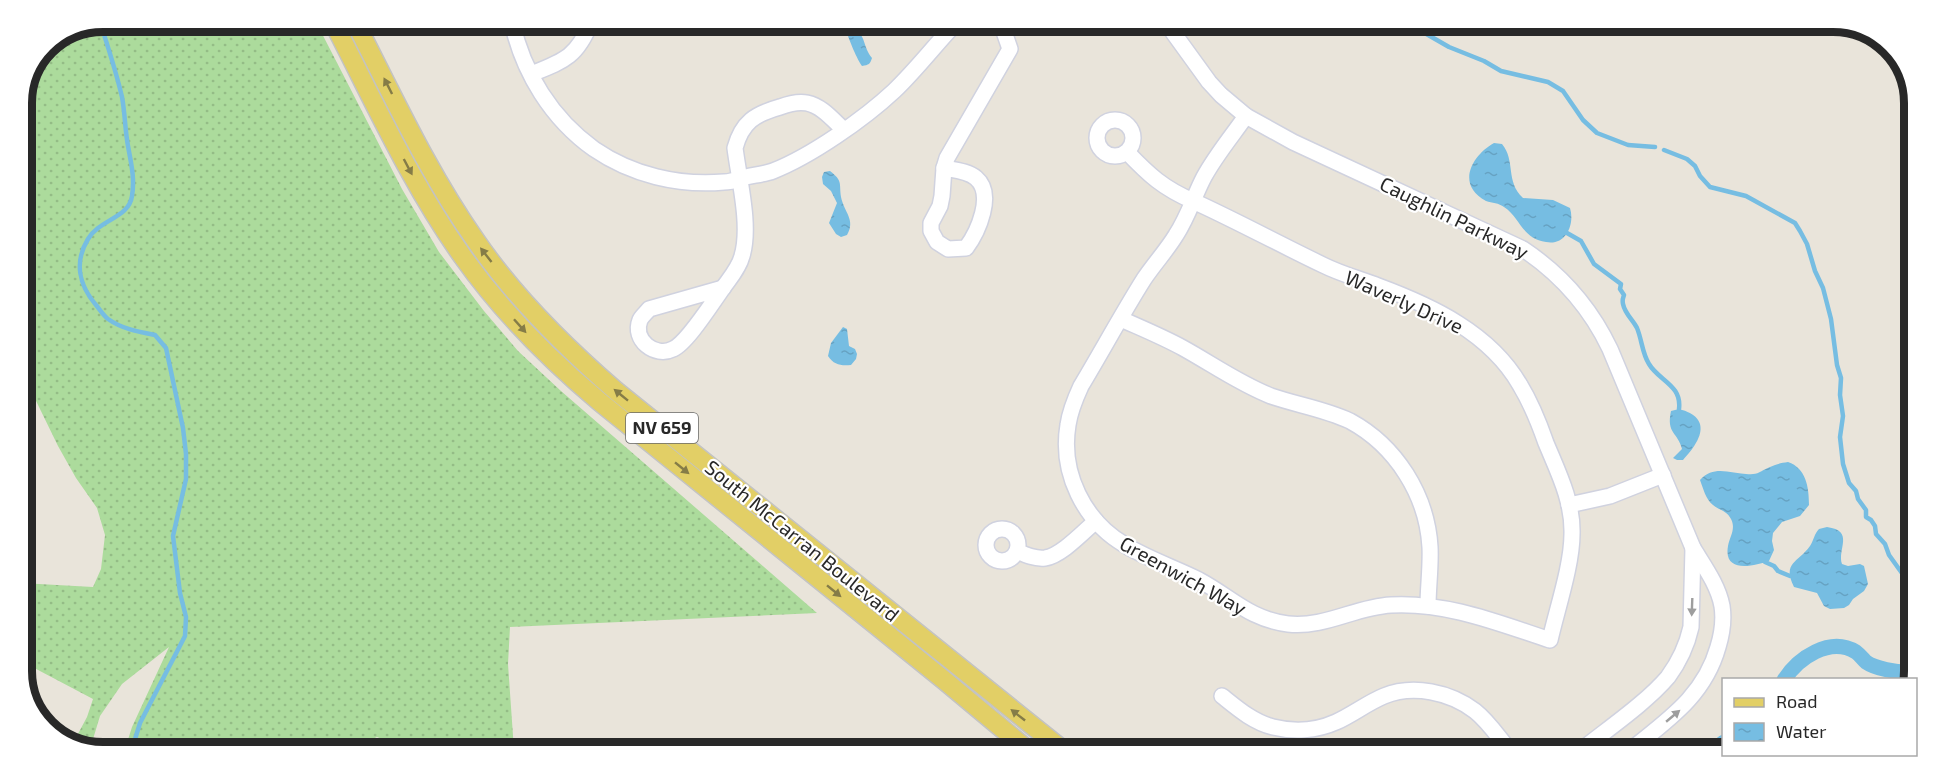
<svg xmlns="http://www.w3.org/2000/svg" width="1935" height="774" viewBox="0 0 1935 774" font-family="'Exo 2',sans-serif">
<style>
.grass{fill:url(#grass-dots)}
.water{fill:url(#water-ripples)}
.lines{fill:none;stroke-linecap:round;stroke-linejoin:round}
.stream{stroke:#76bde2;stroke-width:4.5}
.canal{stroke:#76bde2;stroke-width:15}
.minor-casing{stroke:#d0d2df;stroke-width:18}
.major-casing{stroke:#c3c3c3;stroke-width:21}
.minor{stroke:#fff;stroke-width:15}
.major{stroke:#e2cf66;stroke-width:18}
.oneway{fill:#857c47}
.oneway2{fill:#9e9e9e}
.labels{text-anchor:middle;stroke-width:4.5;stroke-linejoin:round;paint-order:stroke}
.shield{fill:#fff;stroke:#686868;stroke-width:1.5}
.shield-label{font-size:18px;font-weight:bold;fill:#282828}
.street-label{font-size:20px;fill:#282828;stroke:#fff}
.rim{fill:none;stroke:#282828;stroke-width:8}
</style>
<defs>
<pattern id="grass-dots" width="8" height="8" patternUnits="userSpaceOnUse" patternTransform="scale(1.5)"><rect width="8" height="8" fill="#acdb9c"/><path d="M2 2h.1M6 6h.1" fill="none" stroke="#94bc86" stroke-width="1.8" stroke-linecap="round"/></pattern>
<pattern id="water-ripples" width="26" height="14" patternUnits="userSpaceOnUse" patternTransform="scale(1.5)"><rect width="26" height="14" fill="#76bde2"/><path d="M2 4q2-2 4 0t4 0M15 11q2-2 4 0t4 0" fill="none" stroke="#66a2c2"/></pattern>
</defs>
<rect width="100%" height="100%" fill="#e9e4da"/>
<!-- grass -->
<polygon class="grass" points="103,21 316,22 402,189 439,252 484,311 518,351 561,391 817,613 510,627 508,664 514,750 406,749 377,737 351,749 125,749 132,727 169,647 122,684 100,716 90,749 76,749 72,745 87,717 93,699 21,661 21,583 93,587 101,569 105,535 97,508 76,478 58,446 21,370 21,98 45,45"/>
<!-- water -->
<g class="water">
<path d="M852 27C867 35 862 46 872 58 870 64 869 65 862 66 858 61 848 38 847 32Z"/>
<path d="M1494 143 1502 144C1516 161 1505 181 1523 198L1553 200 1570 208C1575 224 1566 246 1546 242 1521 238 1520 217 1504 207 1499 203 1492 203 1486 201 1456 185 1471 156 1494 143Z"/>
<path d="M830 171C843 181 839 183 841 197 844 212 856 220 847 235L841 237 836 234 829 223 837 203 831 191 823 184 822 177 824 172Z"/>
<path d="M843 327 847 329 849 346 855 349 857 354 856 359 851 365C841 366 834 365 828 356L831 343Z"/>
<path d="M1679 409C1714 418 1700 442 1683 460H1677L1673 458 1682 449C1678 432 1666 434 1671 411Z"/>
<path d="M1788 462C1806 468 1809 487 1809 505L1800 516 1782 522 1773 533 1772 541 1774 550 1769 561C1754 566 1723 574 1728 546 1730 536 1736 529 1731 519 1727 511 1719 510 1713 505 1706 500 1703 488 1700 480 1716 463 1733 476 1753 474 1759 474 1764 469 1770 467 1776 464 1781 463 1788 462Z"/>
<path d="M1827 527C1855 531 1837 549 1842 564L1848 566 1860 564 1864 566 1868 584 1864 591 1853 599 1849 605 1844 608 1830 609 1824 606 1817 593 1794 587C1782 562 1798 563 1810 546 1814 540 1814 534 1819 529Z"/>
</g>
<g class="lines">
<!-- stream -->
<g class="stream">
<path d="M100 22C108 47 116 71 122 97 125 113 125 130 128 146 131 163 135 178 132 196 129 218 100 219 88 239 74 262 79 285 96 305 100 310 104 316 108 319 122 329 139 332 155 335L166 348 183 428 186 454V479L173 536 180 593 186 617 185 636 140 723 132 749"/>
<polyline points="1409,24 1449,47 1484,61 1501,71 1548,82 1563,91 1583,120 1597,133 1628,145 1655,147"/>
<polyline points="1664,150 1687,159 1695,166 1700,176 1710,187 1746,196 1795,223 1800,231 1807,244 1815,271 1823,288 1831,319 1837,365 1841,378 1840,395 1843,416 1840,437 1843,464 1849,483 1856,491 1858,499 1866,510 1866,517 1871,520 1875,526 1876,534 1885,544 1889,555 1904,576 1910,591"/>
<path d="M1567 233 1581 241 1594 264 1621 284 1620 289 1624 295C1623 299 1622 299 1623 304 1625 314 1633 320 1637 328 1642 340 1642 353 1649 364 1659 381 1682 385 1679 409"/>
<polyline points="1765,562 1774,566 1778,571 1790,576"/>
</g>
<!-- canal -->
<g class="canal">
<path d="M1784 680C1798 658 1830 636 1856 652 1860 655 1863 659 1866 662 1876 669 1896 672 1908 672"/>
<polyline points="1710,753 1724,742"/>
</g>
<defs>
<g id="minor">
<path d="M512 22C523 73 552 119 594 149 632 175 678 186 724 182 732 182 739 179 746 177 755 175 765 174 773 171 811 156 864 119 894 91 916 70 935 45 956 23"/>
<path d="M1167 24 1209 82 1221 95 1246 116 1293 142 1523 249C1562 275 1590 307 1610 349L1693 548C1704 566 1718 585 1722 606 1724 619 1722 634 1718 647 1704 697 1666 721 1628 752"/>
<path d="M531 74C564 61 577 57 591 22"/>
<circle cx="1115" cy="138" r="18"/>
<path d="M1127 152C1149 175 1163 188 1193 201 1237 221 1279 244 1323 265 1341 274 1360 279 1378 286 1432 306 1490 333 1520 385 1531 403 1539 423 1546 443 1558 472 1573 501 1572 534 1572 565 1557 609 1550 640 1498 623 1447 602 1391 605 1355 607 1325 628 1288 624 1249 619 1231 597 1199 580 1175 568 1148 559 1125 545 1084 521 1060 473 1068 425 1070 411 1075 399 1081 386 1102 351 1122 314 1144 279 1154 264 1167 250 1176 235 1188 217 1194 196 1204 177 1216 155 1232 136 1246 116"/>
<path d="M944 168C954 170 968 171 976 178 995 194 978 232 966 248L948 249 937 242 931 231V223L940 206 942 196Z"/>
<polyline points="944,168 947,158 1010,49 1001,23"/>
<path d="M723 288C730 278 739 268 742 256 751 226 739 180 735 148 742 122 755 114 780 107 788 104 798 101 807 103 822 106 833 120 844 130"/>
<path d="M723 288C712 303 687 343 673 349 655 358 632 340 640 320 642 316 646 313 649 309Z"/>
<path d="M1121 319C1141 328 1163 337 1183 348 1212 364 1240 384 1271 396 1297 405 1325 409 1350 421 1396 446 1427 495 1430 547 1431 566 1428 587 1428 606"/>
<polyline points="1569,505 1610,496 1663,475"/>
<circle cx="1002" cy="545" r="16"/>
<path d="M1017 551C1026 555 1035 559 1045 558 1061 556 1083 532 1096 521"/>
<path d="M1222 696C1237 708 1253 722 1273 727 1293 732 1316 731 1336 722 1352 715 1367 703 1384 696 1413 684 1450 692 1475 711 1489 722 1499 738 1511 752"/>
<path d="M1579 752C1606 730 1646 703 1668 677 1679 662 1687 645 1691 627L1693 548"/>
</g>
<g id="major">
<path d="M333 22C374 101 411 184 463 257 502 312 549 359 600 402L944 680 1029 751"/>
<path d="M355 22C393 96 428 173 476 241 515 298 565 347 616 391L1064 751"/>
</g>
</defs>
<!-- minor casing -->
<use href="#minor" class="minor-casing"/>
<!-- major casing -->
<use href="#major" class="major-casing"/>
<!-- minor -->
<use href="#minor" class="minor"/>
<!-- major -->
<use href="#major" class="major"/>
</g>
<!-- one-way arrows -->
<defs><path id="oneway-solid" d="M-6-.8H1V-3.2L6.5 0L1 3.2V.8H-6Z" transform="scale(1.5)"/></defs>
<g class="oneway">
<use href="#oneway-solid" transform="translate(388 86) rotate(-117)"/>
<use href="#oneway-solid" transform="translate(408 167) rotate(62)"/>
<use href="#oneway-solid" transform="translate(486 255) rotate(-128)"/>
<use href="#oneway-solid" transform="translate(520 326) rotate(48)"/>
<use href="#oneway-solid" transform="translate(621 395) rotate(-141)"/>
<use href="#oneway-solid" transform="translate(682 468) rotate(39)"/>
<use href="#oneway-solid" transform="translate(834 591) rotate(39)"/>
<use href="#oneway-solid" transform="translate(1018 715) rotate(-142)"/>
</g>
<g class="oneway2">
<use href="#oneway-solid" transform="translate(1692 607) rotate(92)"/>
<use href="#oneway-solid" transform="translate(1673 716) rotate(-40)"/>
</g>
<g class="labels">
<!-- shield labels -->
<rect class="shield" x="626" y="413" width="72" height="30" rx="4.5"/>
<g class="shield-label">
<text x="662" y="434">NV 659</text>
</g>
<!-- street labels -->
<g class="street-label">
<text transform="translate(1454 218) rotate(26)" y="7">Caughlin Parkway</text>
<text transform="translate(1404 302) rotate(24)" y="7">Waverly Drive</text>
<text transform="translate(802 541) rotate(39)" y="7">South McCarran Boulevard</text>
<text transform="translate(1183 576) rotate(29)" y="7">Greenwich Way</text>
</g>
</g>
<!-- crop -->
<path d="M0 0H1935V774H0ZM103 32H1833A71 71 0 0 1 1904 103V671A71 71 0 0 1 1833 742H103A71 71 0 0 1 32 671V103A71 71 0 0 1 103 32Z" fill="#fff" fill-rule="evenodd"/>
<path class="rim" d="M103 32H1833A71 71 0 0 1 1904 103V671A71 71 0 0 1 1833 742H103A71 71 0 0 1 32 671V103A71 71 0 0 1 103 32Z"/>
<!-- legend -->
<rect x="1722" y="678" width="195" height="78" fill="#ffffff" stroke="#a9a9a9" stroke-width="1.5"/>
<rect x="1734" y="698" width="30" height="9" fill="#e2cf66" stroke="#a9a9a9" stroke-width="1.5"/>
<text x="1776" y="708" font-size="18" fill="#282828">Road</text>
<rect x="1734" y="723" width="30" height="18" fill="url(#water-ripples)" stroke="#a9a9a9" stroke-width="1.5"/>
<text x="1776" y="738" font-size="18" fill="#282828">Water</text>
</svg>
